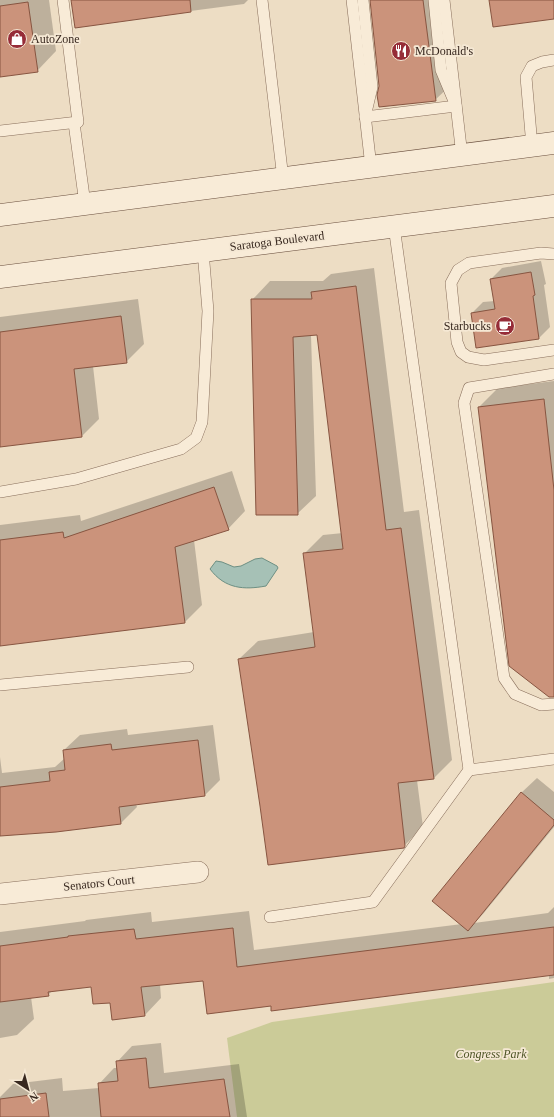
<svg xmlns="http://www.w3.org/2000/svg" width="554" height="1117" viewBox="0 0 554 1117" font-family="Georgia,serif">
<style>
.green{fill:#cbcb98}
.water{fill:#a6c1b6;stroke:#6d8f83}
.shadow{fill:#0003}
.building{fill:#cb937b;stroke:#875541}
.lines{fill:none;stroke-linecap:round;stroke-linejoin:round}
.service-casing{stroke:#886e5b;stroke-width:12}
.minor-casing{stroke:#886e5b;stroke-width:22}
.secondary-casing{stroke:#6a4f3e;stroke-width:23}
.service{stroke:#f8ebd7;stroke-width:11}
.minor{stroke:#f8ebd7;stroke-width:21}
.secondary{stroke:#f8ebd7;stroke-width:22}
.labels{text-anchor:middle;stroke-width:3.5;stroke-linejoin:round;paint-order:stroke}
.poi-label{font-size:12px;fill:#38281f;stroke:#f5e8d4;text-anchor:start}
.street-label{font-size:12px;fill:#38281f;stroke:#f5e8d4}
.park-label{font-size:12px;font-style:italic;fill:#4d5425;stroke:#f5e8d4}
</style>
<rect width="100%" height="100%" fill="#edddc4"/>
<!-- green -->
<polygon class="green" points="554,982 554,1117 237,1117 227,1038 272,1022"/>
<!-- water -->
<path class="water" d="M262 558 277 566 278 568 266 586C244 590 225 589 210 569L216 561 222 562 234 567 241 566 255 559Z"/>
<!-- shadow -->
<g class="shadow">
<polygon points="0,0 49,0 56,51 37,71 0,76"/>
<polygon points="72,0 248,0 244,4 76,26"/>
<polygon points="371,0 441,0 451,85 435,100 380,86"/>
<polygon points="541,261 546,284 544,285 550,327 539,338 472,313 483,302 495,301 491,279 502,268"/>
<polygon points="374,268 404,512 419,510 452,760 434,778 417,780 423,827 403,847 239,659 258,641 314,632 304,554 323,535 343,533 318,334 311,335 316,496 297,514 252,300 270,281 323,281 331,274"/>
<polygon points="138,299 144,344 126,362 93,366 99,419 82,436 0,446 0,317"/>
<polygon points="554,381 554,695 479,407 498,388"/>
<polygon points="232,471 245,511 228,529 194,540 202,605 185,622 0,645 0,525 80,515 81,521"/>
<polygon points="213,725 220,780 205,795 136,804 137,807 121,823 56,831 0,835 0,757 2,773 55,767 65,758 64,750 80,735 127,729 128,735"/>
<polygon points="537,778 554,792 554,827 483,914 474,923 548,913 554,907 554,978 549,979 549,975 272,1005 204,980 160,984 161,998 145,1015 111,1002 92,986 53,990 48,995 31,997 34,1019 17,1035 0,1038 0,932 85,921 86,920 151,912 152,922 249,911 254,950 462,924 521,793"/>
<polygon points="161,1043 164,1073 239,1064 247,1117 0,1117 0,1097 13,1084 62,1078 63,1091 99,1088 99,1084 114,1068 117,1068 117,1062 132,1046"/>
</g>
<!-- building -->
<g class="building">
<polygon points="71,0 190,0 191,12 75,28"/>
<polygon points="370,0 423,0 436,101 379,107 377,95 379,86"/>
<polygon points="489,0 554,0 554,19 493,27"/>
<polygon points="28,2 38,72 0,77 0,6"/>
<polygon points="531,272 535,295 533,296 539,339 476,348 471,313 495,309 490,279"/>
<polygon points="356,286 386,530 401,528 434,779 398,783 405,846 404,848 268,865 260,806 238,659 315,647 303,553 343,549 317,335 293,337 298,515 256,515 251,299 312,299 311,292"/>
<polygon points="121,316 127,363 74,369 82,437 0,447 0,332"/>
<polygon points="544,399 554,490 554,697 549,697 509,666 478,407"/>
<polygon points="214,487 229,530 175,547 185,623 0,646 0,540 63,532 64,538"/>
<polygon points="198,740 205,796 119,807 121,824 56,832 0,836 0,787 50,781 49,772 65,770 63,750 111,744 112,750"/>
<polygon points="521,792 554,820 554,825 468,931 432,901"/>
<polygon points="554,927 554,975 271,1011 271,1006 207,1014 203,981 141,987 145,1016 112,1020 110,1003 93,1004 91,987 48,992 49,996 0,1002 0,946 68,937 68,936 134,929 136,939 233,928 237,967"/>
<polygon points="146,1058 149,1088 224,1079 230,1117 101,1117 98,1083 118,1081 116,1061"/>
<polygon points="46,1093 49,1117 0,1117 0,1099"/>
</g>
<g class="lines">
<defs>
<g id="service">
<polyline points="262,0 283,179"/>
<polyline points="352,0 371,167"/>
<polyline points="363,0 372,87 365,117 456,106 441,70 434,0"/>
<polyline points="444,0 462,156"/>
<polyline points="74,123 85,204"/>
<polyline points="0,131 78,122 63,0"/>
<polyline points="532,146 526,77 532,66 542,62 554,60"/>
<polyline points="394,226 469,770 554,759"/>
<polyline points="554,254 541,253 469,263 458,270 451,283 457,342 461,352 468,357 484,360 554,350"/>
<polyline points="554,374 469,388 464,403 504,678 515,694 541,705 554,704"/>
<polyline points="0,492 76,479 181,449 196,438 202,422 208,311 203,251"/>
<polyline points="0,685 188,667"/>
<polyline points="270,917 373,902 469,770"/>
</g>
<polyline id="minor" points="0,894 198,872"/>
<g id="secondary">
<polyline points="0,215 554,143"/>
<polyline points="0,277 554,206"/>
</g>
</defs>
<!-- service casing -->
<use href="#service" class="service-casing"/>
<!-- minor casing -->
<use href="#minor" class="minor-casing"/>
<!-- secondary casing -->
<use href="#secondary" class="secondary-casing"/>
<!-- service -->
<use href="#service" class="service"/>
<!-- minor -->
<use href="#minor" class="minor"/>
<!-- secondary -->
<use href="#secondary" class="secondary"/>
</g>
<!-- icons -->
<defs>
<symbol id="shop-disc" viewBox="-11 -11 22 22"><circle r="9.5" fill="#962c38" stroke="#f5e8d4"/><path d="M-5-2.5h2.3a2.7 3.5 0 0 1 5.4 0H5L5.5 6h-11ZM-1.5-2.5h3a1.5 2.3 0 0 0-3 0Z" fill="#fff"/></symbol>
<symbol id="restaurant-disc" viewBox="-11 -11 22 22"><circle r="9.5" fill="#962c38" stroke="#f5e8d4"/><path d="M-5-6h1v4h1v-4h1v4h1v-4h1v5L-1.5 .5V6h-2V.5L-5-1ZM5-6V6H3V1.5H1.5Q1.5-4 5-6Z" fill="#fff"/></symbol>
<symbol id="cafe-disc" viewBox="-11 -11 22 22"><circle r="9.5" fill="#962c38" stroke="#f5e8d4"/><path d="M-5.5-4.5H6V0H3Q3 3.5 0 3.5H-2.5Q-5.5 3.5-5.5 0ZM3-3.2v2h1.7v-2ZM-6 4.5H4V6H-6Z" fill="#fff"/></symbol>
</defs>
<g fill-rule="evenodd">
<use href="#shop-disc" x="6" y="28" width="22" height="22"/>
<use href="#restaurant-disc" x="390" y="40" width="22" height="22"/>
<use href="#cafe-disc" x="494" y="315" width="22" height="22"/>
</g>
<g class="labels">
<!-- poi labels -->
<g class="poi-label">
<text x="31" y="43">AutoZone</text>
<text x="415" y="55">McDonald's</text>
<text x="491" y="330" text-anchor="end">Starbucks</text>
</g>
<!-- street labels -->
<g class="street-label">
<text transform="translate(277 241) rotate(-7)" y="4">Saratoga Boulevard</text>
<text transform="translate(99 883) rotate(-6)" y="4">Senators Court</text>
</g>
<!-- park labels -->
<g class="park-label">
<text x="491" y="1058">Congress Park</text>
</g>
</g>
<!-- north arrow -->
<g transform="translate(28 1089) rotate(144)" stroke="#f5e8d4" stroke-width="3" paint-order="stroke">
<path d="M0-3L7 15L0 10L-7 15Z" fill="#38281f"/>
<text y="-6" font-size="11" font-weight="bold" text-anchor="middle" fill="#38281f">N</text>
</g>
</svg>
